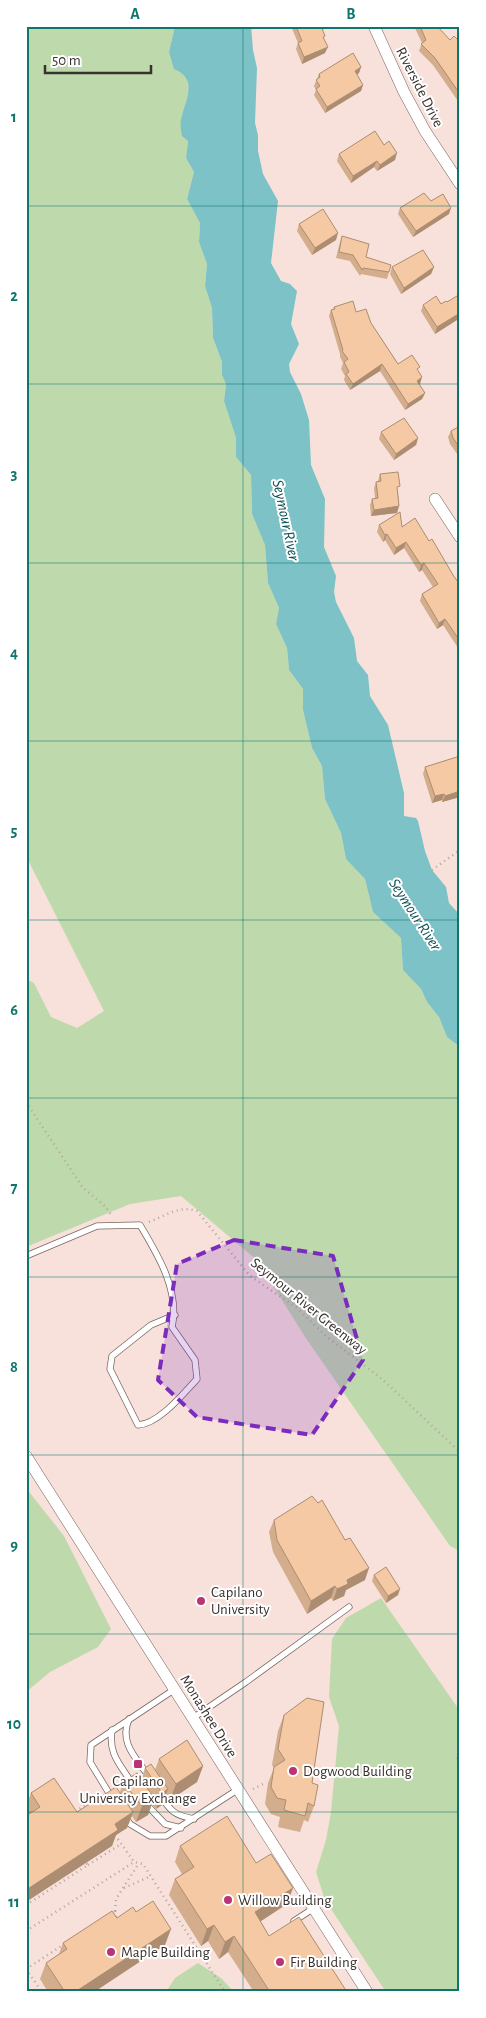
<svg xmlns="http://www.w3.org/2000/svg" width="486" height="2018" viewBox="0 0 486 2018" font-family="'Alegreya Sans',sans-serif">
<style>
.green{fill:#bedaad}
.water{fill:#7cc2c7}
.lines{fill:none;stroke-linecap:round;stroke-linejoin:round}
.lane-casing{stroke:#7a6761;stroke-width:7}
.street-casing{stroke:#7a6761;stroke-width:12}
.path{stroke:#b5a49f;stroke-width:2.5;stroke-dasharray:1 4;stroke-linecap:butt}
.lane{stroke:#fff;stroke-width:5.5}
.street{stroke:#fff;stroke-width:11}
.wall{fill:#d3ad8c}
.shaded-wall{fill:#ac8d72}
.building{fill:#f5c9a3;stroke:#ac8d72}
.marked{fill:#7b2cbf;fill-opacity:0.2;stroke:#7b2cbf;stroke-width:4;stroke-dasharray:10 6;stroke-linejoin:round}
.grid{fill:none;stroke:#0f766e;stroke-width:1;stroke-opacity:0.55}
.poi-dot{fill:#ba3374;stroke:#fff;stroke-width:2}
.labels{text-anchor:middle;stroke-width:4;stroke-linejoin:round;paint-order:stroke}
.street-label{font-size:15px;fill:#39312e;stroke:#fff}
.poi-label{font-size:15px;fill:#39312e;stroke:#fff;text-anchor:start}
.water-label{font-size:16px;font-style:italic;fill:#115054;stroke:#fff}
.neatline{fill:none;stroke:#0f766e;stroke-width:2}
.grid-label{font-size:16px;text-anchor:middle;font-weight:bold;fill:#0f766e}
</style>
<rect width="100%" height="100%" fill="#f7e1da"/>
<!-- green -->
<g class="green">
<polygon points="26,26 175,26 169,52 187,79 189,90 181,122 188,141 186,158 194,172 187,199 200,223 199,242 207,264 205,286 212,308 213,338 222,362 222,375 226,383 224,401 236,438 236,457 251,475 252,514 265,545 268,583 279,608 276,624 287,648 289,670 303,689 303,710 312,748 322,766 325,799 341,833 346,859 365,879 373,912 401,938 403,970 421,989 427,1002 439,1017 447,1037 460,1047 460,1551 450,1546 305,1337 257,1260 181,1196 130,1204 26,1247 26,979 34,983 51,1017 77,1028 104,1011 26,856"/>
<polygon points="26,1488 64,1536 111,1629 98,1647 50,1672 26,1692"/>
<polygon points="381,1598 460,1711 460,1992 386,1992 325,1900 316,1872 326,1840 331,1812 339,1726 329,1697 332,1639 346,1618"/>
<polygon points="198,1963 221,1978 234,1992 166,1992 175,1978"/>
</g>
<!-- water -->
<path class="water" d="M175 26H251L253 50 257 68 255 123 258 135V151L263 174 278 201 271 263 281 281 290 284 297 291 291 324 299 344 289 364 290 372 301 394 309 420 311 465 325 499 324 547 336 576 334 592 336 602 354 638 357 661 368 675 370 696 388 725 404 793V816L416 818 418 821 425 851 432 870 446 887 449 903 460 915V1047L447 1037 439 1017 427 1002 421 989 403 970 401 938 373 912 365 879 346 859 341 833 325 799 322 766 312 748 303 710V689L289 670 287 648 276 624 279 608 268 583 265 545 252 514 251 475 236 457V438L224 401 226 384 222 375V362L213 338 212 308 205 286 207 264 199 242 200 223 187 199 194 172 186 158 188 141 182 136C181 131 180 125 181 120 185 100 199 79 174 69L169 52Z"/>
<g class="lines">
<defs>
<g id="lane">
<path d="M26 1256 97 1226 140 1225C158 1255 180 1291 172 1327L195 1360 197 1379C183 1394 159 1424 138 1425L110 1369 112 1356 151 1325 175 1315"/>
<polyline points="193,1718 246,1682 349,1607"/>
<path d="M129 1719C119 1742 135 1757 148 1775"/>
<path d="M112 1730C108 1755 121 1765 133 1785"/>
<path d="M159 1794C171 1811 173 1815 194 1819"/>
<polyline points="112,1798 90,1762 91,1745 175,1689"/>
<polyline points="147,1805 165,1824 181,1828"/>
<polyline points="126,1818 130,1824 150,1836 166,1836 237,1790"/>
<polyline points="294,1921 314,1908"/>
</g>
<g id="street">
<polyline points="374,26 404,92 425,131 460,184"/>
<polyline points="435,499 460,537"/>
<polyline points="26,1456 367,1992"/>
</g>
</defs>
<!-- lane casing -->
<use href="#lane" class="lane-casing"/>
<!-- street casing -->
<use href="#street" class="street-casing"/>
<!-- path -->
<g class="path">
<polyline points="432,870 460,850"/>
<polyline points="26,1102 83,1188 105,1206 112,1216"/>
<path d="M149 1222C165 1216 179 1205 197 1211L250 1276 296 1307 326 1336 382 1379 460 1452"/>
<polyline points="460,1755 457,1756 460,1775"/>
<polyline points="253,1789 263,1784"/>
<polyline points="78,1813 78,1810 92,1800 94,1803"/>
<polyline points="115,1835 134,1862 143,1864 225,1992"/>
<polyline points="88,1865 121,1844"/>
<polyline points="124,1888 151,1876"/>
<polyline points="26,1905 88,1865 86,1863"/>
<polyline points="115,1911 116,1899 139,1863"/>
<polyline points="111,1914 115,1911 116,1918"/>
<polyline points="26,1931 134,1862"/>
<polyline points="26,1969 63,1945"/>
<polyline points="26,1969 42,1992"/>
</g>
<!-- lane -->
<use href="#lane" class="lane"/>
<!-- street -->
<use href="#street" class="street"/>
</g>
<!-- wall -->
<g class="wall">
<polygon points="291,26 330,26 322,30 324,39 325,53 302,64 296,49 298,43"/>
<polygon points="414,26 437,26 450,40 460,42 460,104 433,65 419,51 422,43"/>
<polygon points="361,67 359,73 357,75 363,85 361,91 325,113 314,95 316,90 314,86 319,74"/>
<polygon points="384,145 395,160 377,171 374,167 351,183 337,161 339,154"/>
<polygon points="431,201 449,214 413,237 398,214 400,208"/>
<polygon points="299,224 336,240 312,255 297,231"/>
<polygon points="342,236 366,257 389,272 387,279 361,274 360,276 350,261 336,258 340,242"/>
<polygon points="392,267 434,267 431,274 401,294 390,274"/>
<polygon points="460,300 460,318 435,334 421,311 423,305 441,304"/>
<polygon points="334,307 356,312 371,323 398,364 418,372 422,377 419,384 425,393 422,399 405,410 380,371 350,390 344,380 345,376 341,369 343,363 340,357 340,354 329,316 331,310 333,309"/>
<polygon points="460,426 460,458 450,444 448,437 451,431"/>
<polygon points="381,432 418,438 416,445 394,460 379,439"/>
<polygon points="380,474 398,493 399,506 397,513 371,516 370,505 372,499 375,498 374,488 376,482 378,481"/>
<polygon points="379,525 402,527 429,541 460,585 460,651 443,625 437,629 420,601 422,594 433,587 422,570 419,572 404,548 394,555 385,540 383,542 377,532"/>
<polygon points="460,756 460,797 442,802 442,800 432,803 423,774 425,767"/>
<polygon points="274,1520 365,1580 346,1590 344,1596 333,1601 331,1598 307,1614 273,1552 269,1532"/>
<polygon points="374,1575 398,1595 386,1603 372,1581"/>
<polygon points="284,1715 312,1783 314,1806 308,1822 304,1820 300,1832 278,1827 280,1817 271,1814 265,1804 268,1783 274,1768 272,1765 278,1731"/>
<polygon points="159,1759 203,1766 197,1782 170,1800 166,1794 162,1805 156,1809 152,1804 148,1815 136,1822 132,1816 127,1828 116,1835 112,1846 29,1814 26,1810 26,1806 31,1793 77,1812 120,1792 123,1782 141,1779 145,1768 155,1770"/>
<polygon points="180,1846 256,1863 287,1904 260,1921 269,1936 347,1992 254,1992 228,1952 219,1959 208,1941 201,1946 169,1895 175,1879 182,1874 175,1862"/>
<polygon points="136,1912 165,1945 94,1992 48,1992 40,1979 46,1963 59,1954 63,1943"/>
</g>
<!-- shaded-wall -->
<g class="shaded-wall">
<polygon points="320,26 330,26 318,32"/>
<polygon points="328,47 325,53 302,64 304,57"/>
<polygon points="361,67 359,73 352,78 355,71"/>
<polygon points="363,85 361,91 325,113 327,107"/>
<polygon points="397,153 395,160 377,171 380,165"/>
<polygon points="377,161 374,167 351,183 353,176"/>
<polygon points="451,208 449,214 413,237 416,231"/>
<polygon points="338,233 336,240 312,255 315,248"/>
<polygon points="434,267 431,274 401,294 404,288"/>
<polygon points="460,313 460,318 435,334 437,327"/>
<polygon points="382,364 380,371 350,390 353,384"/>
<polygon points="422,377 420,384 415,387 417,381"/>
<polygon points="425,393 422,399 405,410 408,404"/>
<polygon points="418,438 416,445 394,460 396,454"/>
<polygon points="399,506 397,513 371,516 374,510"/>
<polygon points="387,534 385,540 383,542 385,535"/>
<polygon points="406,542 404,548 394,555 396,548"/>
<polygon points="424,563 422,570 419,572 421,565"/>
<polygon points="445,619 443,625 437,629 439,623"/>
<polygon points="460,791 460,797 442,802 445,796"/>
<polygon points="444,794 442,800 432,803 435,796"/>
<polygon points="369,1568 365,1580 346,1590 344,1596 333,1601 337,1589 347,1580"/>
<polygon points="335,1586 331,1598 307,1614 311,1601"/>
<polygon points="400,1589 398,1595 386,1603 388,1596"/>
<polygon points="203,1766 197,1782 170,1800 176,1784"/>
<polygon points="168,1789 162,1805 156,1809 162,1793"/>
<polygon points="154,1798 148,1815 136,1822 142,1806"/>
<polygon points="133,1812 127,1828 116,1835 112,1846 26,1902 26,1890 115,1824"/>
<polygon points="293,1888 287,1904 249,1929 255,1912"/>
<polygon points="214,1925 208,1941 201,1946 207,1929"/>
<polygon points="171,1929 165,1945 94,1992 75,1992"/>
<polygon points="234,1936 228,1952 219,1959 225,1942"/>
</g>
<!-- building -->
<g class="building">
<polygon points="296,26 321,26 325,36 323,37 328,47 304,57 298,43 302,41"/>
<polygon points="420,26 437,26 450,40 454,36 460,42 460,94 435,58 421,44 426,40"/>
<polygon points="353,53 361,67 355,71 363,85 327,107 316,89 320,86 316,80 320,77 319,74"/>
<polygon points="375,131 384,145 389,141 397,153 380,165 377,161 353,176 339,154"/>
<polygon points="424,193 431,201 443,194 451,208 416,231 400,208"/>
<polygon points="323,209 338,233 315,248 299,224"/>
<polygon points="342,236 369,244 366,257 391,265 389,272 363,268 362,270 353,255 339,252"/>
<polygon points="423,250 434,267 404,288 392,267"/>
<polygon points="436,296 441,304 446,301 447,302 457,296 460,300 460,313 437,327 423,305"/>
<polygon points="353,301 356,312 366,309 371,323 398,364 412,355 420,367 417,369 422,377 417,381 425,393 408,404 382,364 353,384 346,374 349,372 344,362 348,359 342,351 343,350 331,310 335,309 334,307"/>
<polygon points="404,418 418,438 396,454 381,432"/>
<polygon points="460,426 460,448 453,438 451,431"/>
<polygon points="398,472 400,486 397,487 399,506 374,510 372,499 378,498 376,482 381,481 380,474"/>
<polygon points="400,512 402,527 415,518 429,541 432,539 453,575 460,585 460,641 445,619 439,623 422,594 438,584 424,563 421,565 406,542 396,548 387,534 385,535 379,525"/>
<polygon points="460,756 460,791 445,796 444,794 435,796 425,767"/>
<polygon points="312,1496 318,1503 322,1500 345,1540 350,1538 369,1568 347,1580 348,1584 337,1589 335,1586 311,1601 277,1540 274,1520"/>
<polygon points="386,1567 400,1589 388,1596 374,1575"/>
<polygon points="307,1698 324,1702 312,1783 318,1785 314,1806 308,1803 305,1816 284,1810 286,1800 277,1798 271,1787 274,1767 285,1760 278,1749 284,1715"/>
<polygon points="187,1740 203,1766 176,1784 159,1759"/>
<polygon points="151,1764 168,1789 162,1793 145,1768"/>
<polygon points="137,1773 154,1798 142,1806 123,1782"/>
<polygon points="54,1778 77,1812 116,1787 133,1812 115,1824 118,1830 26,1890 26,1816 40,1807 31,1793"/>
<polygon points="227,1816 256,1863 271,1854 293,1888 255,1912 269,1936 299,1917 347,1992 270,1992 234,1936 225,1942 214,1925 207,1929 175,1879 194,1867 180,1846"/>
<polygon points="153,1901 171,1929 75,1992 65,1992 46,1963 67,1949 63,1943 112,1911 117,1918 133,1907 136,1912"/>
</g>
<!-- marked area -->
<path class="marked" d="M234 1240 333 1256 363 1360 312 1435 197 1417 158 1380 177 1264Z"/>
<!-- grid -->
<path class="grid" d="M243 26V1992M26 206H460M26 384H460M26 563H460M26 741H460M26 920H460M26 1098H460M26 1277H460M26 1455H460M26 1634H460M26 1812H460"/>
<!-- markers -->
<g class="poi-dot">
<circle cx="201" cy="1601" r="5"/>
<rect x="133" y="1759" width="10" height="10" rx="2.5"/>
<circle cx="293" cy="1771" r="5"/>
<circle cx="228" cy="1900" r="5"/>
<circle cx="111" cy="1952" r="5"/>
<circle cx="280" cy="1962" r="5"/>
</g>
<g class="labels">
<!-- street labels -->
<g class="street-label">
<text transform="translate(420 87) rotate(63)" y="5">Riverside Drive</text>
<text transform="translate(309 1306) rotate(39)" y="5">Seymour River Greenway</text>
<text transform="translate(209 1716) rotate(58)" y="5">Monashee Drive</text>
</g>
<!-- poi labels -->
<g class="poi-label">
<text x="211" y="1597">Capilano<tspan x="211" dy="17">University</tspan></text>
<text x="303" y="1776">Dogwood Building</text>
<text x="138" y="1786" text-anchor="middle">Capilano<tspan x="138" dy="17">University Exchange</tspan></text>
<text x="238" y="1905">Willow Building</text>
<text x="121" y="1957">Maple Building</text>
<text x="290" y="1967">Fir Building</text>
</g>
<!-- water labels -->
<g class="water-label">
<text transform="translate(287 520) rotate(78)" y="6">Seymour River</text>
<text transform="translate(416 914) rotate(57)" y="6">Seymour River</text>
</g>
</g>
<!-- border -->
<rect width="486" height="2018" fill="none" stroke="#ffffff" stroke-width="55"/>
<!-- scale -->
<path d="M45 65v8h106v-8" fill="none" stroke="#39312e" stroke-width="2.5"/>
<text x="52" y="65" font-size="15" fill="#39312e" stroke="#ffffff" stroke-width="4" paint-order="stroke">50 m</text>
<rect x="28" y="28" width="430" height="1962" class="neatline"/>
<g class="grid-label">
<text x="135" y="19">A</text>
<text x="351" y="19">B</text>
<text x="14" y="122">1</text>
<text x="14" y="301">2</text>
<text x="14" y="479">3</text>
<text x="14" y="658">4</text>
<text x="14" y="836">5</text>
<text x="14" y="1015">6</text>
<text x="14" y="1193">7</text>
<text x="14" y="1372">8</text>
<text x="14" y="1550">9</text>
<text x="14" y="1729">10</text>
<text x="14" y="1907">11</text>
</g>
</svg>
